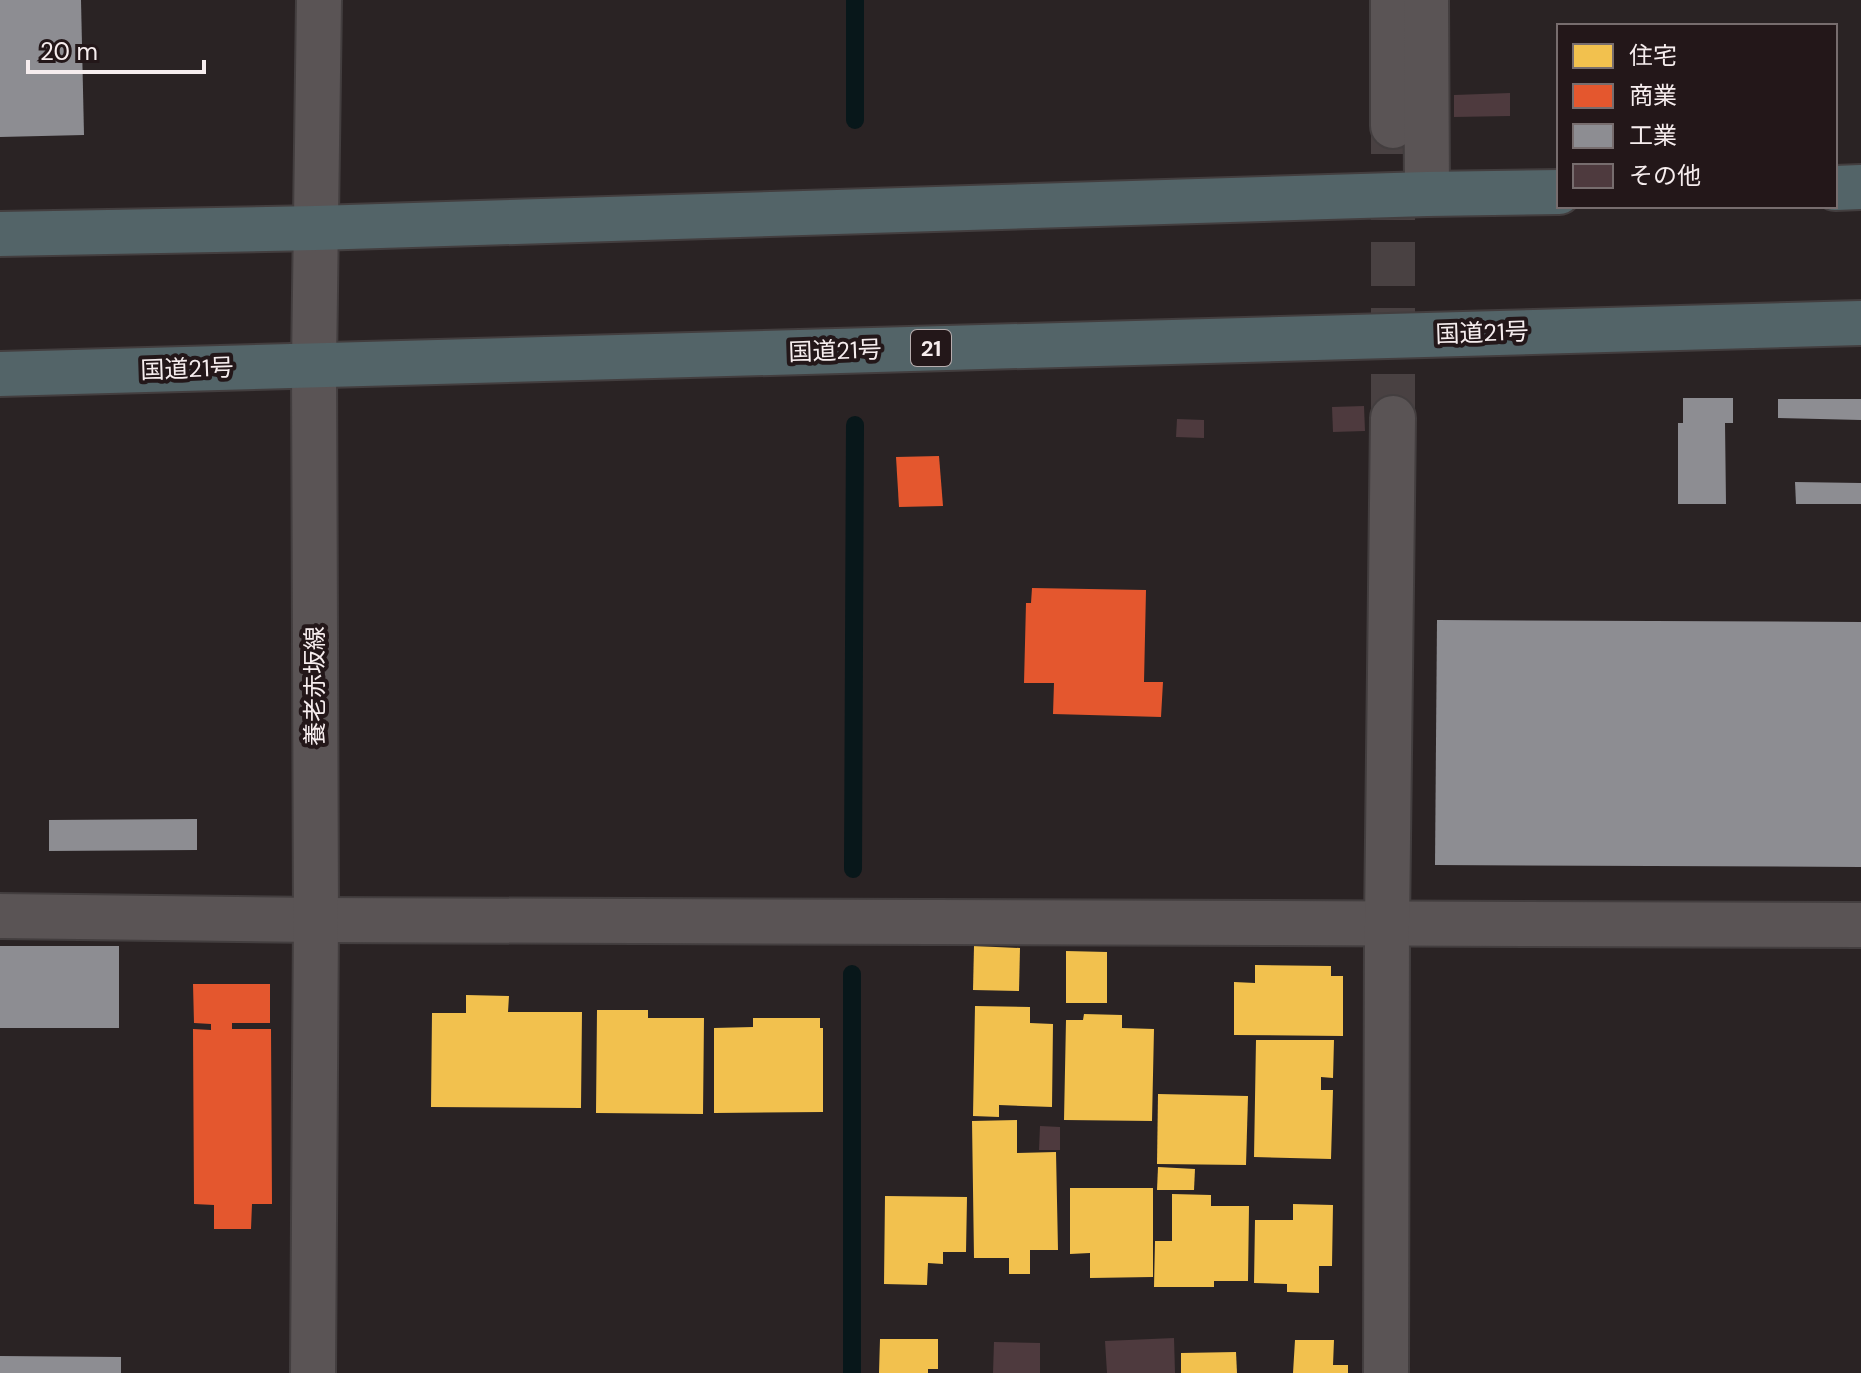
<svg xmlns="http://www.w3.org/2000/svg" width="1861" height="1373" viewBox="0 0 1861 1373" font-family="'DM Sans','Noto Sans JP',sans-serif">
<style>
.homes{fill:#f2c14e}
.shops{fill:#e4572e}
.industry{fill:#8d8d92}
.lines{fill:none;stroke-linecap:round;stroke-linejoin:round}
.stream{stroke:#08171a;stroke-width:18}
.building{fill:#4e3a3e}
.street-tunnel{stroke:#494142;stroke-width:44;stroke-dasharray:44 22;stroke-linecap:butt}
.street-casing{stroke:#433e3f;stroke-width:48}
.secondary-casing{stroke:#433e3f;stroke-width:48}
.highway-casing{stroke:#433e3f;stroke-width:48}
.street{stroke:#5a5455;stroke-width:44}
.secondary{stroke:#5a5455;stroke-width:44}
.highway{stroke:#536468;stroke-width:44}
.labels{text-anchor:middle;stroke-width:8;stroke-linejoin:round;paint-order:stroke}
.shield{fill:#231719;stroke:#b7adae;stroke-width:2}
.shield-label{font-size:22px;font-weight:bold;fill:#f6edee}
.street-label{font-size:24px;fill:#f6edee;stroke:#231719}
</style>
<rect width="100%" height="100%" fill="#2a2324"/>
<!-- homes -->
<g class="homes">
<polygon points="974,946 1020,948 1019,991 973,990"/>
<polygon points="1066,951 1107,952 1107,1003 1066,1003"/>
<polygon points="1255,965 1331,966 1331,976 1343,976 1343,1036 1234,1035 1234,982 1255,983"/>
<polygon points="466,995 509,996 508,1012 582,1012 581,1108 431,1107 432,1013 466,1013"/>
<polygon points="975,1006 1030,1007 1030,1023 1053,1024 1052,1107 999,1105 999,1117 973,1116"/>
<polygon points="597,1010 648,1010 648,1018 704,1018 703,1114 596,1113"/>
<polygon points="1084,1014 1122,1015 1122,1028 1154,1029 1152,1121 1064,1120 1066,1020 1083,1020"/>
<polygon points="753,1018 820,1018 820,1028 823,1028 823,1112 714,1113 714,1028 753,1027"/>
<polygon points="1256,1040 1334,1040 1333,1078 1321,1077 1321,1090 1333,1090 1331,1159 1254,1157"/>
<polygon points="1158,1094 1248,1096 1246,1165 1157,1164"/>
<polygon points="1017,1120 1017,1153 1056,1152 1058,1250 1030,1250 1030,1274 1009,1274 1009,1258 974,1258 972,1121"/>
<polygon points="1158,1167 1195,1169 1194,1190 1157,1190"/>
<polygon points="1070,1188 1153,1188 1153,1277 1090,1278 1090,1253 1070,1254"/>
<polygon points="1172,1194 1211,1195 1211,1206 1249,1206 1248,1281 1214,1281 1214,1287 1154,1287 1155,1241 1172,1241"/>
<polygon points="885,1196 967,1197 966,1252 943,1252 943,1264 928,1263 927,1285 884,1284"/>
<polygon points="1293,1204 1333,1205 1332,1266 1319,1266 1319,1293 1287,1292 1287,1284 1254,1283 1255,1220 1293,1220"/>
<polygon points="880,1339 938,1339 938,1369 928,1369 928,1373 879,1373"/>
<polygon points="1295,1340 1334,1340 1333,1365 1348,1365 1348,1373 1293,1373"/>
<polygon points="1236,1352 1237,1373 1181,1373 1181,1353"/>
</g>
<!-- shops -->
<g class="shops">
<polygon points="939,456 943,506 899,507 896,457"/>
<polygon points="1032,588 1146,590 1144,682 1163,682 1161,717 1053,714 1054,683 1024,683 1026,603 1031,603"/>
<polygon points="193,984 270,984 270,1023 232,1023 232,1029 271,1029 272,1204 252,1204 251,1229 214,1229 214,1205 194,1204 193,1029 211,1030 211,1024 194,1023"/>
</g>
<!-- industry -->
<g class="industry">
<polygon points="0,0 81,0 84,135 0,137"/>
<polygon points="1683,398 1733,398 1733,423 1725,423 1726,504 1678,504 1678,423 1683,423"/>
<polygon points="1778,399 1861,399 1861,420 1778,418"/>
<polygon points="1795,482 1861,483 1861,504 1796,504"/>
<polygon points="1437,620 1861,622 1861,867 1435,865"/>
<polygon points="197,819 197,850 49,851 49,820"/>
<rect x="0" y="946" width="119" height="82"/>
<polygon points="0,1356 121,1357 121,1373 0,1373"/>
</g>
<g class="lines">
<!-- stream -->
<g class="stream">
<polyline points="855,120 855,0"/>
<polyline points="853,869 855,425"/>
<polyline points="852,1373 852,974"/>
</g>
</g>
<!-- building -->
<g class="building">
<polygon points="1510,93 1510,116 1454,117 1454,95"/>
<polygon points="1364,406 1365,431 1333,432 1332,407"/>
<polygon points="1177,419 1204,420 1204,438 1176,437"/>
<polygon points="1040,1126 1060,1127 1060,1150 1039,1150"/>
<polygon points="1174,1338 1175,1373 1107,1373 1105,1341"/>
<polygon points="994,1342 1040,1343 1040,1373 993,1373"/>
</g>
<g class="lines">
<!-- street-tunnel -->
<polyline class="street-tunnel" points="1393,418 1393,126"/>
<defs>
<g id="street">
<polyline points="1393,0 1393,126"/>
<polyline points="1426,0 1427,194"/>
<polyline points="0,916 316,920 1861,925"/>
<polyline points="1386,1373 1387,924 1393,418"/>
</g>
<polyline id="secondary" points="313,1373 316,920 314,365 319,0"/>
<g id="highway">
<polyline points="1835,188 1861,187"/>
<polyline points="0,234 316,228 1427,194 1559,192"/>
<polyline points="0,374 1861,323"/>
</g>
</defs>
<!-- street casing -->
<use href="#street" class="street-casing"/>
<!-- secondary casing -->
<use href="#secondary" class="secondary-casing"/>
<!-- highway casing -->
<use href="#highway" class="highway-casing"/>
<!-- street -->
<use href="#street" class="street"/>
<!-- secondary -->
<use href="#secondary" class="secondary"/>
<!-- highway -->
<use href="#highway" class="highway"/>
</g>
<g class="labels">
<!-- shield labels -->
<rect class="shield" x="911" y="330" width="40" height="36" rx="6"/>
<g class="shield-label">
<text x="931" y="356">21</text>
</g>
<!-- street labels -->
<g class="street-label">
<text transform="translate(1482 333) rotate(-2)" y="8">国道21号</text>
<text transform="translate(835 351) rotate(-2)" y="8">国道21号</text>
<text transform="translate(187 369) rotate(-2)" y="8">国道21号</text>
<text transform="translate(315 686) rotate(-90)" y="8">養老赤坂線</text>
</g>
</g>
<!-- legend -->
<rect x="1557" y="24" width="280" height="184" fill="#231719" stroke="#776d6e" stroke-width="2"/>
<rect x="1573" y="44" width="40" height="24" fill="#f2c14e" stroke="#776d6e" stroke-width="2"/>
<text x="1629" y="64" font-size="24" fill="#f6edee">住宅</text>
<rect x="1573" y="84" width="40" height="24" fill="#e4572e" stroke="#776d6e" stroke-width="2"/>
<text x="1629" y="104" font-size="24" fill="#f6edee">商業</text>
<rect x="1573" y="124" width="40" height="24" fill="#8d8d92" stroke="#776d6e" stroke-width="2"/>
<text x="1629" y="144" font-size="24" fill="#f6edee">工業</text>
<rect x="1573" y="164" width="40" height="24" fill="#4e3a3e" stroke="#776d6e" stroke-width="2"/>
<text x="1629" y="184" font-size="24" fill="#f6edee">その他</text>
<!-- scale -->
<path d="M28 60v12h176v-12" fill="none" stroke="#f6edee" stroke-width="4"/>
<text x="40" y="60" font-size="24" fill="#f6edee" stroke="#231719" stroke-width="6" paint-order="stroke">20 m</text>
</svg>
